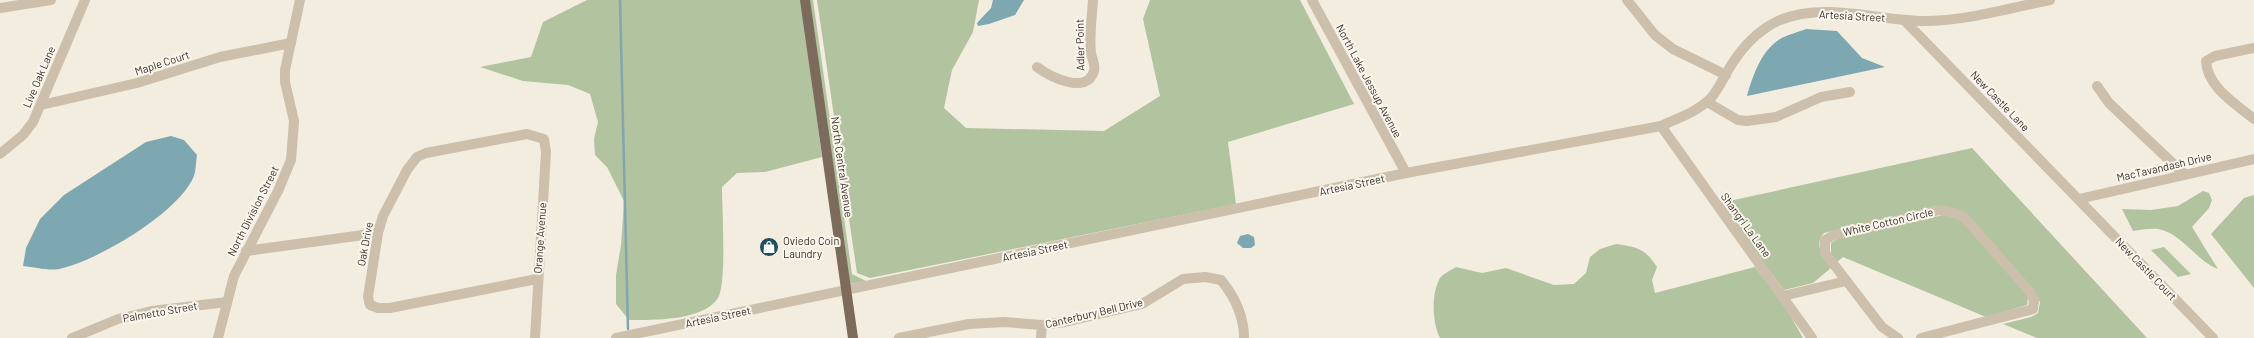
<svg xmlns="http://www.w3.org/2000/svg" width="2254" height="338" viewBox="0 0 2254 338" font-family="Barlow,sans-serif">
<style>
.green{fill:#b2c39f}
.water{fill:#7ea8b1}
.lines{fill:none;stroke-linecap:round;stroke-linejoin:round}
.stream{stroke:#7ea8b1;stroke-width:2.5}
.minor{stroke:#ccbfab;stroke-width:10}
.major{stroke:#7c6b5b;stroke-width:10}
.labels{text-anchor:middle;stroke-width:4;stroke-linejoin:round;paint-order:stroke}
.street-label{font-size:11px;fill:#3a312a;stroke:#faf6ed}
.poi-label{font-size:11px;fill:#3a312a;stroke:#faf6ed;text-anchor:start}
</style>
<rect width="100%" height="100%" fill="#f3ede0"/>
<!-- green -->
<g class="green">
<path d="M587 0H801L822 157 765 172 737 173 722 187C722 207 727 284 718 298 703 321 654 320 629 320L616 304V275L621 245 624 201 607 167 595 155 594 139 598 122 590 94 568 85 523 81 480 67 531 57 543 22Z"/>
<polygon points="809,0 813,0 852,274 866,281 850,284"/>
<polygon points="817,0 979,0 973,32 952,70 944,108 966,128 1104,131 1160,96 1143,19 1150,0 1300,0 1354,104 1228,142 1236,204 870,278 857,273"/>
<path d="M1972 148 2147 338H2037L2003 324 2031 317 2038 313 2040 302 2034 291 1974 222 1936 206 1824 233C1813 245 1824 258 1831 268L1813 283 1784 290 1720 203Z"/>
<path d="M2203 191 2209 193 2212 200 2209 208 2192 227 2218 269C2196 261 2182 233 2158 229 2150 228 2141 230 2133 231L2122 209 2151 210 2178 206Z"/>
<polygon points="2254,195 2254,288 2211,234 2244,198"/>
<polygon points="1943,215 1962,220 2025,292 2028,298 2027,305 1986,317 1843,257 1837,262 1831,254 1831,243 1837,239"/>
<path d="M1616 244C1636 247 1645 248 1657 267L1652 280 1655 293 1755 267 1786 308 1803 338H1440C1432 322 1431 294 1440 278 1443 274 1451 270 1456 267L1482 273 1506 268 1554 285 1574 284 1586 273 1590 257 1600 249Z"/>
<polygon points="2164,247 2191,274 2178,277 2151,250"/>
</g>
<!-- water -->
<g class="water">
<polygon points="993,0 1024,0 1015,15 989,24 978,26 977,23 991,8"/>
<path d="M1806 29 1837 31 1862 58 1885 67 1747 96C1753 75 1761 51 1780 39 1787 35 1798 32 1806 29Z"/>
<path d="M171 136 184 140 197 155C196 161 196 170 194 176 179 213 97 261 59 269 49 271 34 267 23 266L26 248 40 219 64 195 146 142Z"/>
<polygon points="1248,234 1254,237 1255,245 1251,248 1243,248 1237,243 1240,236"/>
</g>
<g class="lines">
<!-- stream -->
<polyline class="stream" points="620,0 628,329"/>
<!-- minor -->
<g class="minor">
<polyline points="1312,0 1406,173"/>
<polyline points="1627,0 1655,35 1673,49 1726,75"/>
<polyline points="0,8 51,0"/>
<polyline points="1904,20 2213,338"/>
<path d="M2254 48 2215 56 2206 61C2207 87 2236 104 2254 119"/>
<path d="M1037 67C1049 76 1087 96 1094 71 1096 66 1092 59 1091 53 1089 37 1092 17 1093 0"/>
<polyline points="2097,86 2109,103 2184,174"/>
<polyline points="1707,102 1738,120 1747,121 1776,117 1821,97 1850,92"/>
<polyline points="41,105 137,83 220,57 291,43"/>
<polyline points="1661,126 1812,338"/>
<polyline points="0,154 23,135 33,122 85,0"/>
<polyline points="2079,199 2254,159"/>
<polyline points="246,251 378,233"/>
<polyline points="1783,296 1846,281"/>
<polyline points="72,338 118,319 152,311 227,302"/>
<polyline points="218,338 234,276 278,191 291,160 294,121 285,82 285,70 300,0"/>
<polyline points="535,338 546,152 544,139 527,134 426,153 417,157 407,170 383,216 378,233 368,297 370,305 378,308 390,308 537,279"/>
<path d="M616 338 1406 173 1661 126C1678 118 1697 112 1711 98 1718 90 1722 81 1727 72 1739 51 1757 30 1780 20 1828 1 1879 22 1928 21 1969 20 2010 8 2050 0"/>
<path d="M899 338 969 324 1004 322 1042 325 1065 322 1142 304 1183 279 1205 277 1221 280C1235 297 1244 315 1244 338"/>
<polyline points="1041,338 1042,325"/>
<polyline points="1898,338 1882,327 1825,253 1825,240 1834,235 1940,210 1955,213 1965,218 2030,292 2034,300 2033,309 1921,338"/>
</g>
<!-- major -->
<polyline class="major" points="805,0 853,338"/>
</g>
<!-- icons -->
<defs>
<symbol id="shop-disc" viewBox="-11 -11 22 22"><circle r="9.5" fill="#1f4f5c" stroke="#faf6ed"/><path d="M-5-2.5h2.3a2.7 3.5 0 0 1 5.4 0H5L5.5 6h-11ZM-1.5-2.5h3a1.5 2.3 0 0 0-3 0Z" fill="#fff"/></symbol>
</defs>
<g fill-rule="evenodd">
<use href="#shop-disc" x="758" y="236" width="22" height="22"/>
</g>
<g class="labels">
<!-- street labels -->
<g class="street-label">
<text transform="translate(1852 16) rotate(3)" y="4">Artesia Street</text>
<text transform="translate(1080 45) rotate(-91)" y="4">Adler Point</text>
<text transform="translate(162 63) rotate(-18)" y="4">Maple Court</text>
<text transform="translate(39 77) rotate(-67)" y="4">Live Oak Lane</text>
<text transform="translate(1369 81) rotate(62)" y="4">North Lake Jessup Avenue</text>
<text transform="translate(2000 101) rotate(46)" y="4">New Castle Lane</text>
<text transform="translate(842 167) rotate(82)" y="4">North Central Avenue</text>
<text transform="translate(2164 167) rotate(-13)" y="4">MacTavandash Drive</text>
<text transform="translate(1352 185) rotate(-12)" y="4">Artesia Street</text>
<text transform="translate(253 211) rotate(-63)" y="4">North Division Street</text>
<text transform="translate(1888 222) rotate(-13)" y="4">White Cotton Circle</text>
<text transform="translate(1746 225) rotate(54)" y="4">Shangri La Lane</text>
<text transform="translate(540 238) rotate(-86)" y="4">Orange Avenue</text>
<text transform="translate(365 244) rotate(-79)" y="4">Oak Drive</text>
<text transform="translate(1035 251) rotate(-12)" y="4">Artesia Street</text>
<text transform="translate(2146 269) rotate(46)" y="4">New Castle Court</text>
<text transform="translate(160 312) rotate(-10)" y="4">Palmetto Street</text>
<text transform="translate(1094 313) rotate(-13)" y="4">Canterbury Bell Drive</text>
<text transform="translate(718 317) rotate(-12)" y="4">Artesia Street</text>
</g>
<!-- poi labels -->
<g class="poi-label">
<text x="783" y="245">Oviedo Coin<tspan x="783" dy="13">Laundry</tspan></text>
</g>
</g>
</svg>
